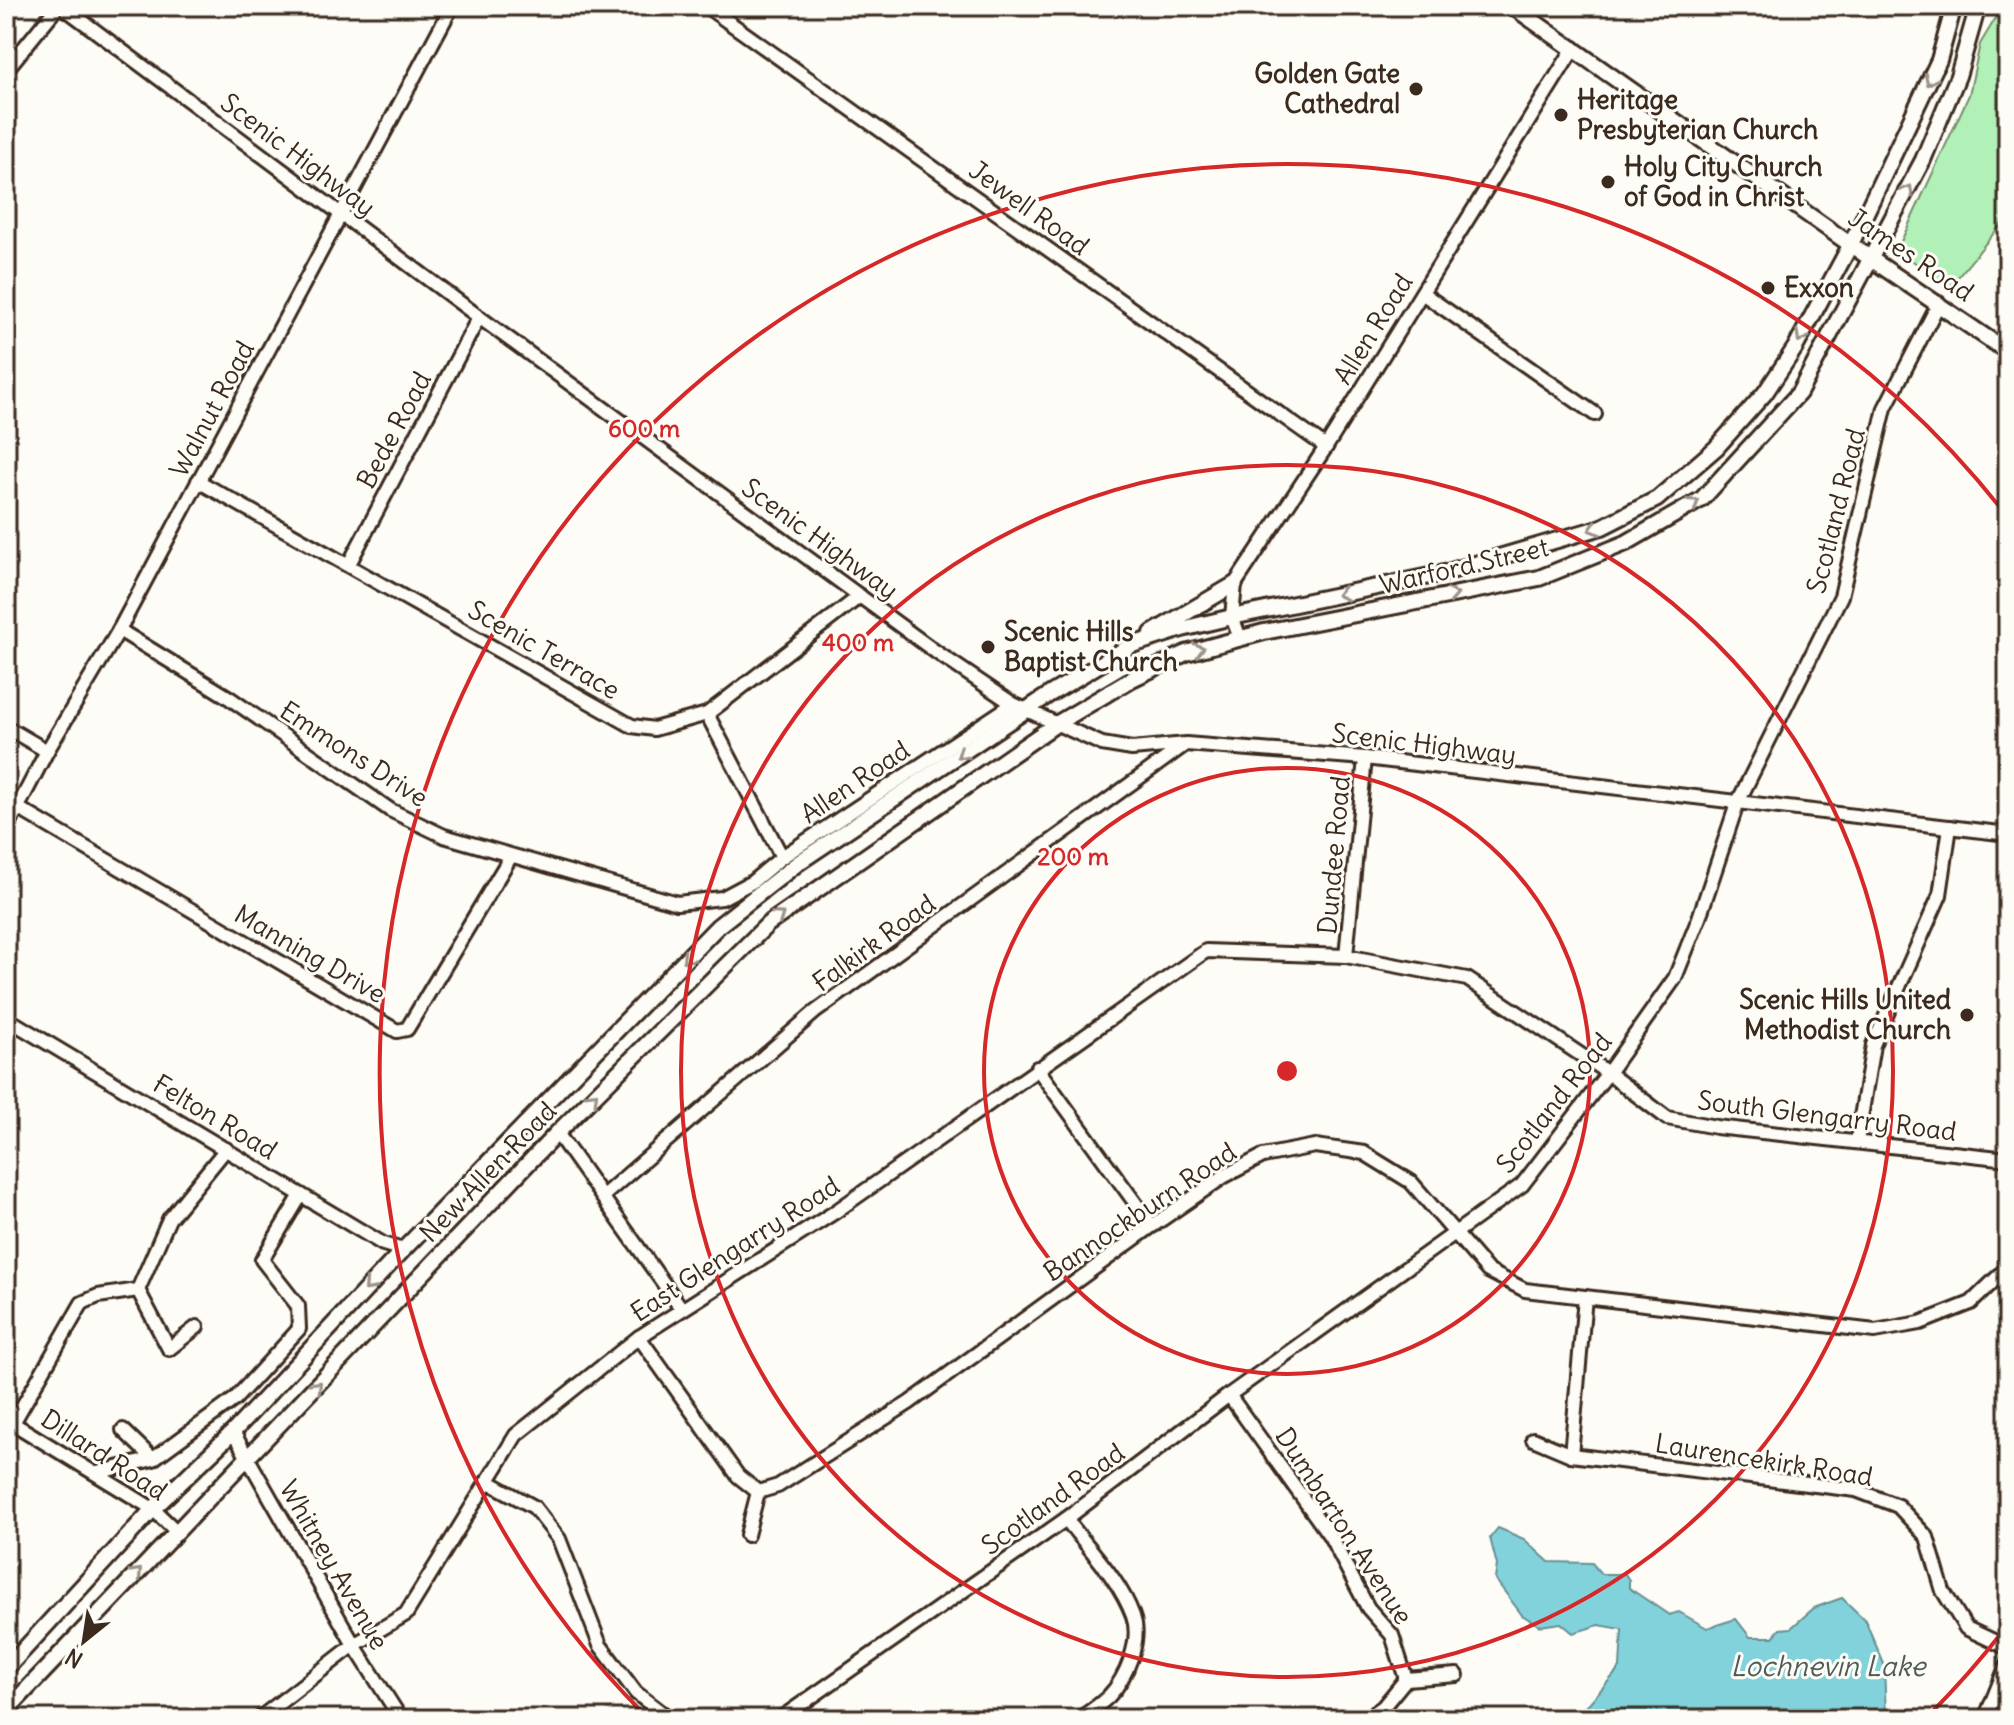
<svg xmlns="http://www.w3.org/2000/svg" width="2014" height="1725" viewBox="0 0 2014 1725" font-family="Delius,sans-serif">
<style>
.green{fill:#b1f0b6;stroke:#768d6a;stroke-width:2}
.water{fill:#82d2dc;stroke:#668f90;stroke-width:2}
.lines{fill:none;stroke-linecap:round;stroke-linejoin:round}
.minor-casing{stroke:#3b2a1e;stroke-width:18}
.major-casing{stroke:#3b2a1e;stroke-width:20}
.minor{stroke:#fdfcf7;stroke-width:12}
.major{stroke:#fdfcf7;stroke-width:14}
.oneway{stroke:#9c938a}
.ring{fill:none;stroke:#d62828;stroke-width:4}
.poi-dot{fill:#3b2a1e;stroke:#fdfcf7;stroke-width:3}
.labels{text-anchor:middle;stroke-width:6;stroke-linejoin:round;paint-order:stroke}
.poi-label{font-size:26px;font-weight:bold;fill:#3b2a1e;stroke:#fdfcf7;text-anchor:start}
.street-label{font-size:26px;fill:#3b2a1e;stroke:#fdfcf7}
.water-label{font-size:28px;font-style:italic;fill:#505c57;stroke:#fdfcf7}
.centre{fill:#d62828;stroke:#fdfcf7;stroke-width:4}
.ring-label{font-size:24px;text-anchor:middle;font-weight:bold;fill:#d62828;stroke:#fdfcf7;stroke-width:6;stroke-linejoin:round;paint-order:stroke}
</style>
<rect width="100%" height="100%" fill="#fdfcf7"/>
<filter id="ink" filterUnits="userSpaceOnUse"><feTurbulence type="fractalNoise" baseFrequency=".0125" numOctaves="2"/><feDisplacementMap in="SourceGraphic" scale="16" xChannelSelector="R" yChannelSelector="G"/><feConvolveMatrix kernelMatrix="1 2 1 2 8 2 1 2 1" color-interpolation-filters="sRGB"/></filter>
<g filter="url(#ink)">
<!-- green -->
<polygon class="green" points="2003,6 2008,6 2008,216 1950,287 1897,250 1969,95 1980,44"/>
<!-- water -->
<polygon class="water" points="1498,1528 1524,1539 1549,1562 1592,1563 1601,1574 1625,1574 1629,1580 1629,1588 1669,1615 1679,1612 1707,1628 1736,1619 1750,1637 1773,1637 1780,1629 1791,1628 1814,1608 1842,1598 1865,1620 1884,1664 1886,1719 1575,1719 1620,1668 1622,1629 1599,1625 1573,1633 1561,1623 1540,1626 1522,1615 1495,1579 1497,1565 1490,1538"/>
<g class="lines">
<defs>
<g id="minor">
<polyline points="62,6 479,317 936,652 1013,704 1102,744 1132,749 1186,744 1365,758 2008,834"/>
<polyline points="706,6 1326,447"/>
<polyline points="6,70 58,6"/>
<polyline points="1422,293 1595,414"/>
<polyline points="198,481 632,726 654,729 707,714 860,596"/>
<polyline points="349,564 479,317"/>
<polyline points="119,630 228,697 390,810 444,836 677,903 722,898 752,882 782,857 1013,704"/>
<polyline points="1240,638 1232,617 1235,584 1326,447 1574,48"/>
<polyline points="707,714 782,857"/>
<polyline points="6,727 47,751"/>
<polyline points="18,808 397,1031 407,1029 511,856"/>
<polyline points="6,830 47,751 119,630 452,6"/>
<polyline points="1346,956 1365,758"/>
<polyline points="6,1018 383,1244 403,1250"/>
<polyline points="1037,1068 1152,1226"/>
<polyline points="557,1133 681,1308"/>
<polyline points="1857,1141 1873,1045 1940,895 1950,827"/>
<polyline points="603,1196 815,1012 1183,746"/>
<polyline points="138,1290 169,1219 226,1149"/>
<polyline points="138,1290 169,1349 197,1327"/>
<polyline points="639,1337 738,1476 758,1492 747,1535"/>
<polyline points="1229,1395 1330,1536 1368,1608 1392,1635 1406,1679"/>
<polyline points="6,1419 153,1509 176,1531"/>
<polyline points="13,1423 82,1303 98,1296 138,1290"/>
<polyline points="123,1430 153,1459"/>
<polyline points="233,1432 354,1645 401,1719"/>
<polyline points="1533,1439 1571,1455 1856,1490 1898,1506 1927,1537 1943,1591 1966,1628 2008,1648"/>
<polyline points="1571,1455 1585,1297"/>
<polyline points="97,1473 153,1459 235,1399 299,1329 298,1306 262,1260 301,1195"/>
<polyline points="487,1481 534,1507 559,1539 600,1645 636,1693 670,1719"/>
<polyline points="758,1492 778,1486 909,1403 1152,1226 1223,1177 1263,1156 1315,1146 1364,1153 1411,1182 1488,1271 1525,1290 1875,1331 1920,1323 1971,1303 2008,1267"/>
<path d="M1066 1519C1089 1549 1120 1580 1133 1616 1142 1641 1126 1678 1109 1696 1100 1705 1089 1712 1079 1719"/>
<polyline points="1406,1679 1457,1675"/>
<polyline points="260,1718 354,1645 406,1614 516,1435 639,1337 835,1212 1206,951 1346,956 1467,979 1608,1073 1667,1118 1716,1127 2008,1159"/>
<polyline points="780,1719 1066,1519 1229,1395 1522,1185 1608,1073 1675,978 1699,918 1737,804 1841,596 1885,408 1939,303"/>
<polyline points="1366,1719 1383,1707 1406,1679"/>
<polyline points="1985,1719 2008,1662"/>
</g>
<g id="major">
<polyline points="1512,6 1871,259 2008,352"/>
<polyline points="1152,633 1235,584"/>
<polyline points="6,1669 153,1509 233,1432 403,1250 718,926 798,863 1050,694 1132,645 1182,629 1232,617 1444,573 1602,527 1657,499 1716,448 1765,393 1795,348 1851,244 1939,60 1954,6"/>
<polyline points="6,1711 557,1133 768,924 1056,724 1132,679 1186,653 1264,632 1539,578 1626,543 1702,499 1799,393 1923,160 1958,76 1978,6"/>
</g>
</defs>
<!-- minor casing -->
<use href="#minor" class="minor-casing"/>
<!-- major casing -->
<use href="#major" class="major-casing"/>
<!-- minor -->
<use href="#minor" class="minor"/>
<!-- major -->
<use href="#major" class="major"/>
</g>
<!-- one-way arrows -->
<defs><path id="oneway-chevron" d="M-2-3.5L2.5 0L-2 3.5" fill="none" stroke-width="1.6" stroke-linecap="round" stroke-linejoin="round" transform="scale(2)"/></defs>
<g class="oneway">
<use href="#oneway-chevron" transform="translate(1930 80) rotate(114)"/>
<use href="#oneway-chevron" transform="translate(1908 190) rotate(-62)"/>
<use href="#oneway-chevron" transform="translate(1801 337) rotate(119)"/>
<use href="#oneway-chevron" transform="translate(1694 503) rotate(-33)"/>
<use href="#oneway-chevron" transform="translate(1594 529) rotate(162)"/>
<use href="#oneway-chevron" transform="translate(1342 594) rotate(168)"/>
<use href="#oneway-chevron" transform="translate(1453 595) rotate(-11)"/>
<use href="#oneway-chevron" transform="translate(1199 649) rotate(-16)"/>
<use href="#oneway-chevron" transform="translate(962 754) rotate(146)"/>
<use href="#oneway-chevron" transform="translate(779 916) rotate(-35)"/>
<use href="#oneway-chevron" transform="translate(687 958) rotate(134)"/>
<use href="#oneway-chevron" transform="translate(593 1097) rotate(-45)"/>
<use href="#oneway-chevron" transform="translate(369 1286) rotate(133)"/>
<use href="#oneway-chevron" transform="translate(317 1386) rotate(-46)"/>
<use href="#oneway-chevron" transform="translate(137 1573) rotate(-47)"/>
</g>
</g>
<!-- distance rings -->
<g class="ring">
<circle cx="1287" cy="1071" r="303"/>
<circle cx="1287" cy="1071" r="606"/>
<path d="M2003 1631A909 909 0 0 1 1930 1714M644 1714A909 909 0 1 1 2003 511"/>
</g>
<!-- markers -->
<g class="poi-dot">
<circle cx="1416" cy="89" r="8"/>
<circle cx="1561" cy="115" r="8"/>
<circle cx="1608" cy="182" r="8"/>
<circle cx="1768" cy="288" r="8"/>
<circle cx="988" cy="647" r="8"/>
<circle cx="1967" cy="1015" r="8"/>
</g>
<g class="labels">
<!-- poi labels -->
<g class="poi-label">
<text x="1400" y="83" text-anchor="end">Golden Gate<tspan x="1400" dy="30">Cathedral</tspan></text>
<text x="1577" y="109">Heritage<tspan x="1577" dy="30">Presbyterian Church</tspan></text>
<text x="1624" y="176">Holy City Church<tspan x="1624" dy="30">of God in Christ</tspan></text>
<text x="1784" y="297">Exxon</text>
<text x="1004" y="641">Scenic Hills<tspan x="1004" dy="30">Baptist Church</tspan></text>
<text x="1951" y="1009" text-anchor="end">Scenic Hills United<tspan x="1951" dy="30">Methodist Church</tspan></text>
</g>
<!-- street labels -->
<g class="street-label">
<text transform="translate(298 155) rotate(37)" y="9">Scenic Highway</text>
<text transform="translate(1029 208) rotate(36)" y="9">Jewell Road</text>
<text transform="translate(1911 255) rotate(34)" y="9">James Road</text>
<text transform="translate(1373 329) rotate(-58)" y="9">Allen Road</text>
<text transform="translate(212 409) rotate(-62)" y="9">Walnut Road</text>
<text transform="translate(394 430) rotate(-62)" y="9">Bede Road</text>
<text transform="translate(1836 511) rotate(-76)" y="9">Scotland Road</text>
<text transform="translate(820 539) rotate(36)" y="9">Scenic Highway</text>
<text transform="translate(1464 566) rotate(-13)" y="9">Warford Street</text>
<text transform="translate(544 650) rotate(30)" y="9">Scenic Terrace</text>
<text transform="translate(1424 744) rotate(7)" y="9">Scenic Highway</text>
<text transform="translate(354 754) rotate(33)" y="9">Emmons Drive</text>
<text transform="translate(855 782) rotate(-34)" y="9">Allen Road</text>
<text transform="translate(1334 855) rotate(-85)" y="9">Dundee Road</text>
<text transform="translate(874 943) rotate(-36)" y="9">Falkirk Road</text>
<text transform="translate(310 954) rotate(30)" y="9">Manning Drive</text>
<text transform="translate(1554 1103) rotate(-52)" y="9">Scotland Road</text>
<text transform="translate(1827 1116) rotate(7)" y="9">South Glengarry Road</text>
<text transform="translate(215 1117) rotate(31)" y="9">Felton Road</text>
<text transform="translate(488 1172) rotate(-46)" y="9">New Allen Road</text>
<text transform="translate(1140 1212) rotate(-34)" y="9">Bannockburn Road</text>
<text transform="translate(735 1249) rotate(-33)" y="9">East Glengarry Road</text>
<text transform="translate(104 1455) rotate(33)" y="9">Dillard Road</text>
<text transform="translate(1764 1460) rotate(9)" y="9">Laurencekirk Road</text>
<text transform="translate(1053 1499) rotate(-36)" y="9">Scotland Road</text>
<text transform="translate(1344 1526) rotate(57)" y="9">Dumbarton Avenue</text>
<text transform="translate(334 1565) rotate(60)" y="9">Whitney Avenue</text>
</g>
<!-- water labels -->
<g class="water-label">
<text x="1828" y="1676">Lochnevin Lake</text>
</g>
</g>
<circle cx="1287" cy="1071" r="12" class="centre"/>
<g class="ring-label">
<text x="644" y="437">600 m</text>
<text x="858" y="651">400 m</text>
<text x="1073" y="865">200 m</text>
</g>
<!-- margin -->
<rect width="2014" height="1725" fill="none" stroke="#fdfcf7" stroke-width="32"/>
<rect x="16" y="16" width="1982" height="1693" fill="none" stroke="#3b2a1e" stroke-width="3" filter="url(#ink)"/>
<!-- north arrow -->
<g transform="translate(84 1641) rotate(210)" stroke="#fdfcf7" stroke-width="6" paint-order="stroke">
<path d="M0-6L14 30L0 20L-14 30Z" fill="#3b2a1e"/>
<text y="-12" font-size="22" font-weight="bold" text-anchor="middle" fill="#3b2a1e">N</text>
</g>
</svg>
